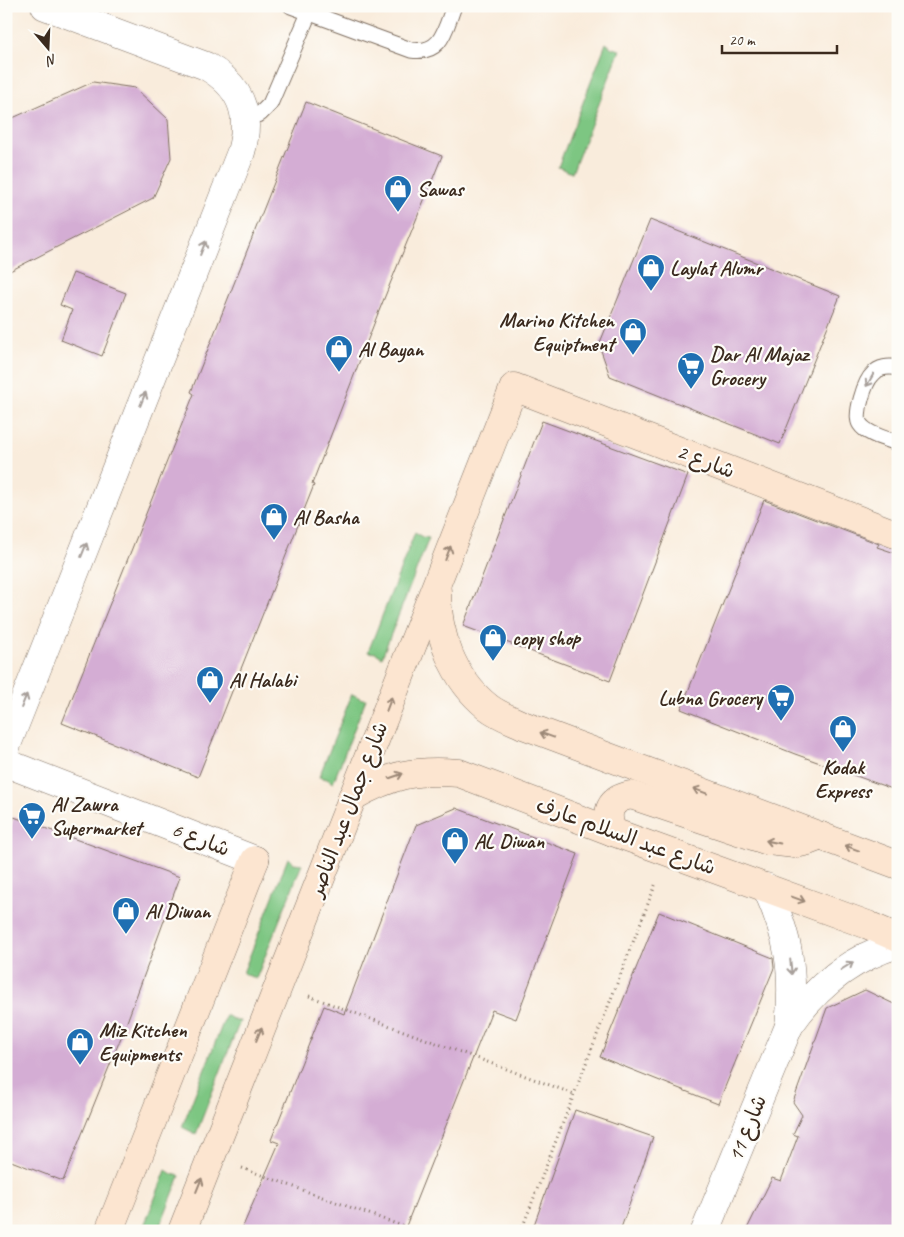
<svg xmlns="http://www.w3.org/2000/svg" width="904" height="1237" viewBox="0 0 904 1237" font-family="Caveat,'Playpen Sans Arabic',sans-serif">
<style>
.green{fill:#7dc682;stroke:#5c7850}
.building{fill:#d4add4}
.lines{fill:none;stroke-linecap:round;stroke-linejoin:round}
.lane-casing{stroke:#7e6e60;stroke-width:17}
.street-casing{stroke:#7e6e60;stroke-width:29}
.secondary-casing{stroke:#7e6e60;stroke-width:29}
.path{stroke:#7e6e60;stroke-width:3;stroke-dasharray:1 4;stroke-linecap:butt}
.lane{stroke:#fff;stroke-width:15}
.street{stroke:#fff;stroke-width:28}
.secondary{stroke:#fce5d0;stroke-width:28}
.oneway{stroke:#a79f9a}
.oneway2{stroke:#9c8877}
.labels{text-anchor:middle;stroke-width:4.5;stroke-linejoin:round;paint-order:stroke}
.poi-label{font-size:21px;font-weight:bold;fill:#3b2a1e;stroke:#fdfcf7;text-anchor:start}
.street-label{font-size:21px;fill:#3b2a1e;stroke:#fdfcf7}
</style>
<rect width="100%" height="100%" fill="#fdfcf7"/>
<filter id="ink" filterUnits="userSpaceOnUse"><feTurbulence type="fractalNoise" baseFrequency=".02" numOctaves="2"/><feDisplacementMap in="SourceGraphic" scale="10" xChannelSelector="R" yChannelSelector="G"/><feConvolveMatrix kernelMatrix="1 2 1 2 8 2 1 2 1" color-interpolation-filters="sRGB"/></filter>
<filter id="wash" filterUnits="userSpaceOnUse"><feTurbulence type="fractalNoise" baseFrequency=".0096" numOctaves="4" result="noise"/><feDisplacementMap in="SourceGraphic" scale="20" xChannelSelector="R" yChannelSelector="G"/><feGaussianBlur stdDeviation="1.12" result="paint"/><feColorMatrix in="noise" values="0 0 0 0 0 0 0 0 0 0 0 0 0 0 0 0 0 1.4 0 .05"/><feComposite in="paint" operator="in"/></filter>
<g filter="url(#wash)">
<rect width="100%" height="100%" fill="#f9ecdc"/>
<!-- green -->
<g class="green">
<polygon points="606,43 612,48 620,50 572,173 558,167"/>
<polygon points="415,532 422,537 429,538 382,657 376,653 368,652"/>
<polygon points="352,694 362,699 366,699 333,783 327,779 319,777"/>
<polygon points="288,858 294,863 302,864 256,979 243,973"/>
<polygon points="226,1015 236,1021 240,1021 196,1134 182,1127"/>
<polygon points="166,1170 172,1174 180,1176 158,1231 142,1231"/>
</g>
<g id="blocks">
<!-- building -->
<g class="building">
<polygon points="93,82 135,88 168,119 171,158 153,198 6,273 6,121"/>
<polygon points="306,102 442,156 377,316 312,484 314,485 198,777 62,723 194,394 191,392"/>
<polygon points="650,220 840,296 780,444 610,376 599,345"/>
<polygon points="73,273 126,293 102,356 61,340 72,310 60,305"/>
<polygon points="542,421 688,475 610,681 463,626"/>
<polygon points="764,500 879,544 877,547 898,554 898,791 795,754 681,709"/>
<polygon points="456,808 578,854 516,1019 492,1010 404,1231 241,1231 279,1143 271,1140 324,1006 344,1014 416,825"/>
<polygon points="14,817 180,877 124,1030 63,1181 6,1159 6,837"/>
<polygon points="659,912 773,958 774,968 718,1104 600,1057"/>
<polygon points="865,990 898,1006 898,1231 746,1231 772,1178 781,1181 798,1136 793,1134 802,1115 793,1102 827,1008"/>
<polygon points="575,1110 653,1137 620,1231 550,1231 534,1225"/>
</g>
</g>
</g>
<g filter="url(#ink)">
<use href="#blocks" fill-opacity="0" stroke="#7e6e60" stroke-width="1"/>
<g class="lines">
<defs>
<g id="lane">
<path d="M291 6 411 50C442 55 445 29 454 6"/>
<polyline points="245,118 260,114 270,104 309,13"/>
<path d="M898 368C889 366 879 367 873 374 865 381 854 415 860 424 867 435 887 439 898 443"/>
</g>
<g id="street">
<path d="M6 747 241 152C252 113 241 86 206 66L45 6"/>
<polyline points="6,763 255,860"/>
<path d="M766 887C789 937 795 971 789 1026"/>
<path d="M705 1231 789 1026C816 986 851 958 898 944"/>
</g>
<g id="secondary">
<path d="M437 591C437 635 453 679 488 707 498 715 512 720 523 725L898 865"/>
<path d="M352 797C391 775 414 769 459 773L613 832 868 925 898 938"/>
<path d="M613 832C604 812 610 799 631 795L768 841 795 844 808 841 821 836"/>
<polyline points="109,1231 255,860"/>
<polyline points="182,1231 514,387 898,535"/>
</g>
</defs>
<!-- lane casing -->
<use href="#lane" class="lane-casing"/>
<!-- street casing -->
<use href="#street" class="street-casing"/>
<!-- secondary casing -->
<use href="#secondary" class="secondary-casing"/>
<!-- path -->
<g class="path">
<polyline points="309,996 574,1094"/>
<polyline points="242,1168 416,1231"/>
<polyline points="521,1231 656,883"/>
</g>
<!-- lane -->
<use href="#lane" class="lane"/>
<!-- street -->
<use href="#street" class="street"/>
<!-- secondary -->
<use href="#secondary" class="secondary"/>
</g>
<!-- one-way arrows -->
<defs><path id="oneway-shaft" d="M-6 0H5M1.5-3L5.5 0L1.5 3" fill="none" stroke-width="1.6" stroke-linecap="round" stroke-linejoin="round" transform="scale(1.25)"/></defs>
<g class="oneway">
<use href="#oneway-shaft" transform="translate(203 248) rotate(-68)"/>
<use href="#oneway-shaft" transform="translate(870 380) rotate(120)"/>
<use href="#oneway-shaft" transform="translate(143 399) rotate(-68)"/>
<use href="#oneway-shaft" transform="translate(84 550) rotate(-68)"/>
<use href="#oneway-shaft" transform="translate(24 701) rotate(-68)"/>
<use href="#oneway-shaft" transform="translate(847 966) rotate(-32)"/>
<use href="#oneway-shaft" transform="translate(791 967) rotate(84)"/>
</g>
<g class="oneway2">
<use href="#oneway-shaft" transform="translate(448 553) rotate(-69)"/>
<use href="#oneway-shaft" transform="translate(389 704) rotate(-69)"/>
<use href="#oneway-shaft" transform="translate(547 735) rotate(-160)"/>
<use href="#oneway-shaft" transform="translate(396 776) rotate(-19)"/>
<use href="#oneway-shaft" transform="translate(700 791) rotate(-160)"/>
<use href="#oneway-shaft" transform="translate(773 842) rotate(-168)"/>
<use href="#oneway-shaft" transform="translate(852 848) rotate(-160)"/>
<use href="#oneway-shaft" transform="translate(798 899) rotate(20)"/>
<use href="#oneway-shaft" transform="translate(259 1034) rotate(-68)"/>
<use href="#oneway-shaft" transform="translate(199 1185) rotate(-68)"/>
</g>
</g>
<!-- icons -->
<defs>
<symbol id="shop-pin" viewBox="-11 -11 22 30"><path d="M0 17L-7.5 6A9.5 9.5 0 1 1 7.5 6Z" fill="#1f6fb2" stroke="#fdfcf7"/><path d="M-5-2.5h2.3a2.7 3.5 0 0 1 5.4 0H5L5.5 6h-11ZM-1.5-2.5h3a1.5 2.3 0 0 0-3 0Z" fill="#fff"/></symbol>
<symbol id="supermarket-pin" viewBox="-11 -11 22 30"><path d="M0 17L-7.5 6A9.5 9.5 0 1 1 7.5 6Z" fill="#1f6fb2" stroke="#fdfcf7"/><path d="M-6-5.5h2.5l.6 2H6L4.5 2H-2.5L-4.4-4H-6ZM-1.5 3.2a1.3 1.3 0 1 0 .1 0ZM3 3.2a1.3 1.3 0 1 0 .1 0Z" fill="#fff"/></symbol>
</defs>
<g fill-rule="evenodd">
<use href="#shop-pin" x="382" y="173" width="32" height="43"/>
<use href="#shop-pin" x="635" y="252" width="32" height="43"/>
<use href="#shop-pin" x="617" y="316" width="32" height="43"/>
<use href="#shop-pin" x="323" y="333" width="32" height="43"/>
<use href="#supermarket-pin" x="675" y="350" width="32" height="43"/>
<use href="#shop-pin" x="258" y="501" width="32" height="43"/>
<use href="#shop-pin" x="477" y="622" width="32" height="43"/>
<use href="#shop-pin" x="194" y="664" width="32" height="43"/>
<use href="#supermarket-pin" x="765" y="682" width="32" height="43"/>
<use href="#shop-pin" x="827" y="713" width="32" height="43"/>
<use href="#supermarket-pin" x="16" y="800" width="32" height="43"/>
<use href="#shop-pin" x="439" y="825" width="32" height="43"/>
<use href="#shop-pin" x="110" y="895" width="32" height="43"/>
<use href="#shop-pin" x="64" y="1026" width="32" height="43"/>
</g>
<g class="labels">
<!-- poi labels -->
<g class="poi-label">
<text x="417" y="196">Sawas</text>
<text x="670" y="275">Laylat Alumr</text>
<text x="614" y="327" text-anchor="end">Marino Kitchen<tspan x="614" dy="24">Equiptment</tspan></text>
<text x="358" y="356">Al Bayan</text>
<text x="710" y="361">Dar Al Majaz<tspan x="710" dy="24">Grocery</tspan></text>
<text x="293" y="524">Al Basha</text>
<text x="512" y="645">copy shop</text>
<text x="229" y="687">Al Halabi</text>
<text x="762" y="705" text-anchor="end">Lubna Grocery</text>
<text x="843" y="774" text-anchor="middle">Kodak<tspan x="843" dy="24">Express</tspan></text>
<text x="51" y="811">Al Zawra<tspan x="51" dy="24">Supermarket</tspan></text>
<text x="474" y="848">AL Diwan</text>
<text x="145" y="918">Al Diwan</text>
<text x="99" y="1037">Miz Kitchen<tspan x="99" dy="24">Equipments</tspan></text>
</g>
<!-- street labels -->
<g class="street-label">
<text transform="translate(706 461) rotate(21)" y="7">شارع 2</text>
<text transform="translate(348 809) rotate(-69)" y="7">شارع جمال عبد الناصر</text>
<text transform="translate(626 836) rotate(20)" y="7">شارع عبد السلام عارف</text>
<text transform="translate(201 839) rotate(21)" y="7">شارع 6</text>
<text transform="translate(747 1128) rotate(-68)" y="7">شارع 11</text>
</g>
</g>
<!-- margin -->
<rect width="904" height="1237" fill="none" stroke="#fdfcf7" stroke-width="25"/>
<!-- north arrow -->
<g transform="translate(48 48) rotate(161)" stroke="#fdfcf7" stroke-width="4" paint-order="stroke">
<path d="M0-4L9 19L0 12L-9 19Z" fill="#3b2a1e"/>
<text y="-8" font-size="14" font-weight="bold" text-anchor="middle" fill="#3b2a1e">N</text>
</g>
<!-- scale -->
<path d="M722 45v8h115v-8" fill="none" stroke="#3b2a1e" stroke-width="2.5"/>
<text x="729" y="45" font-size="15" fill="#3b2a1e" stroke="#fdfcf7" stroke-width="4" paint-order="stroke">20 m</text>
</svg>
